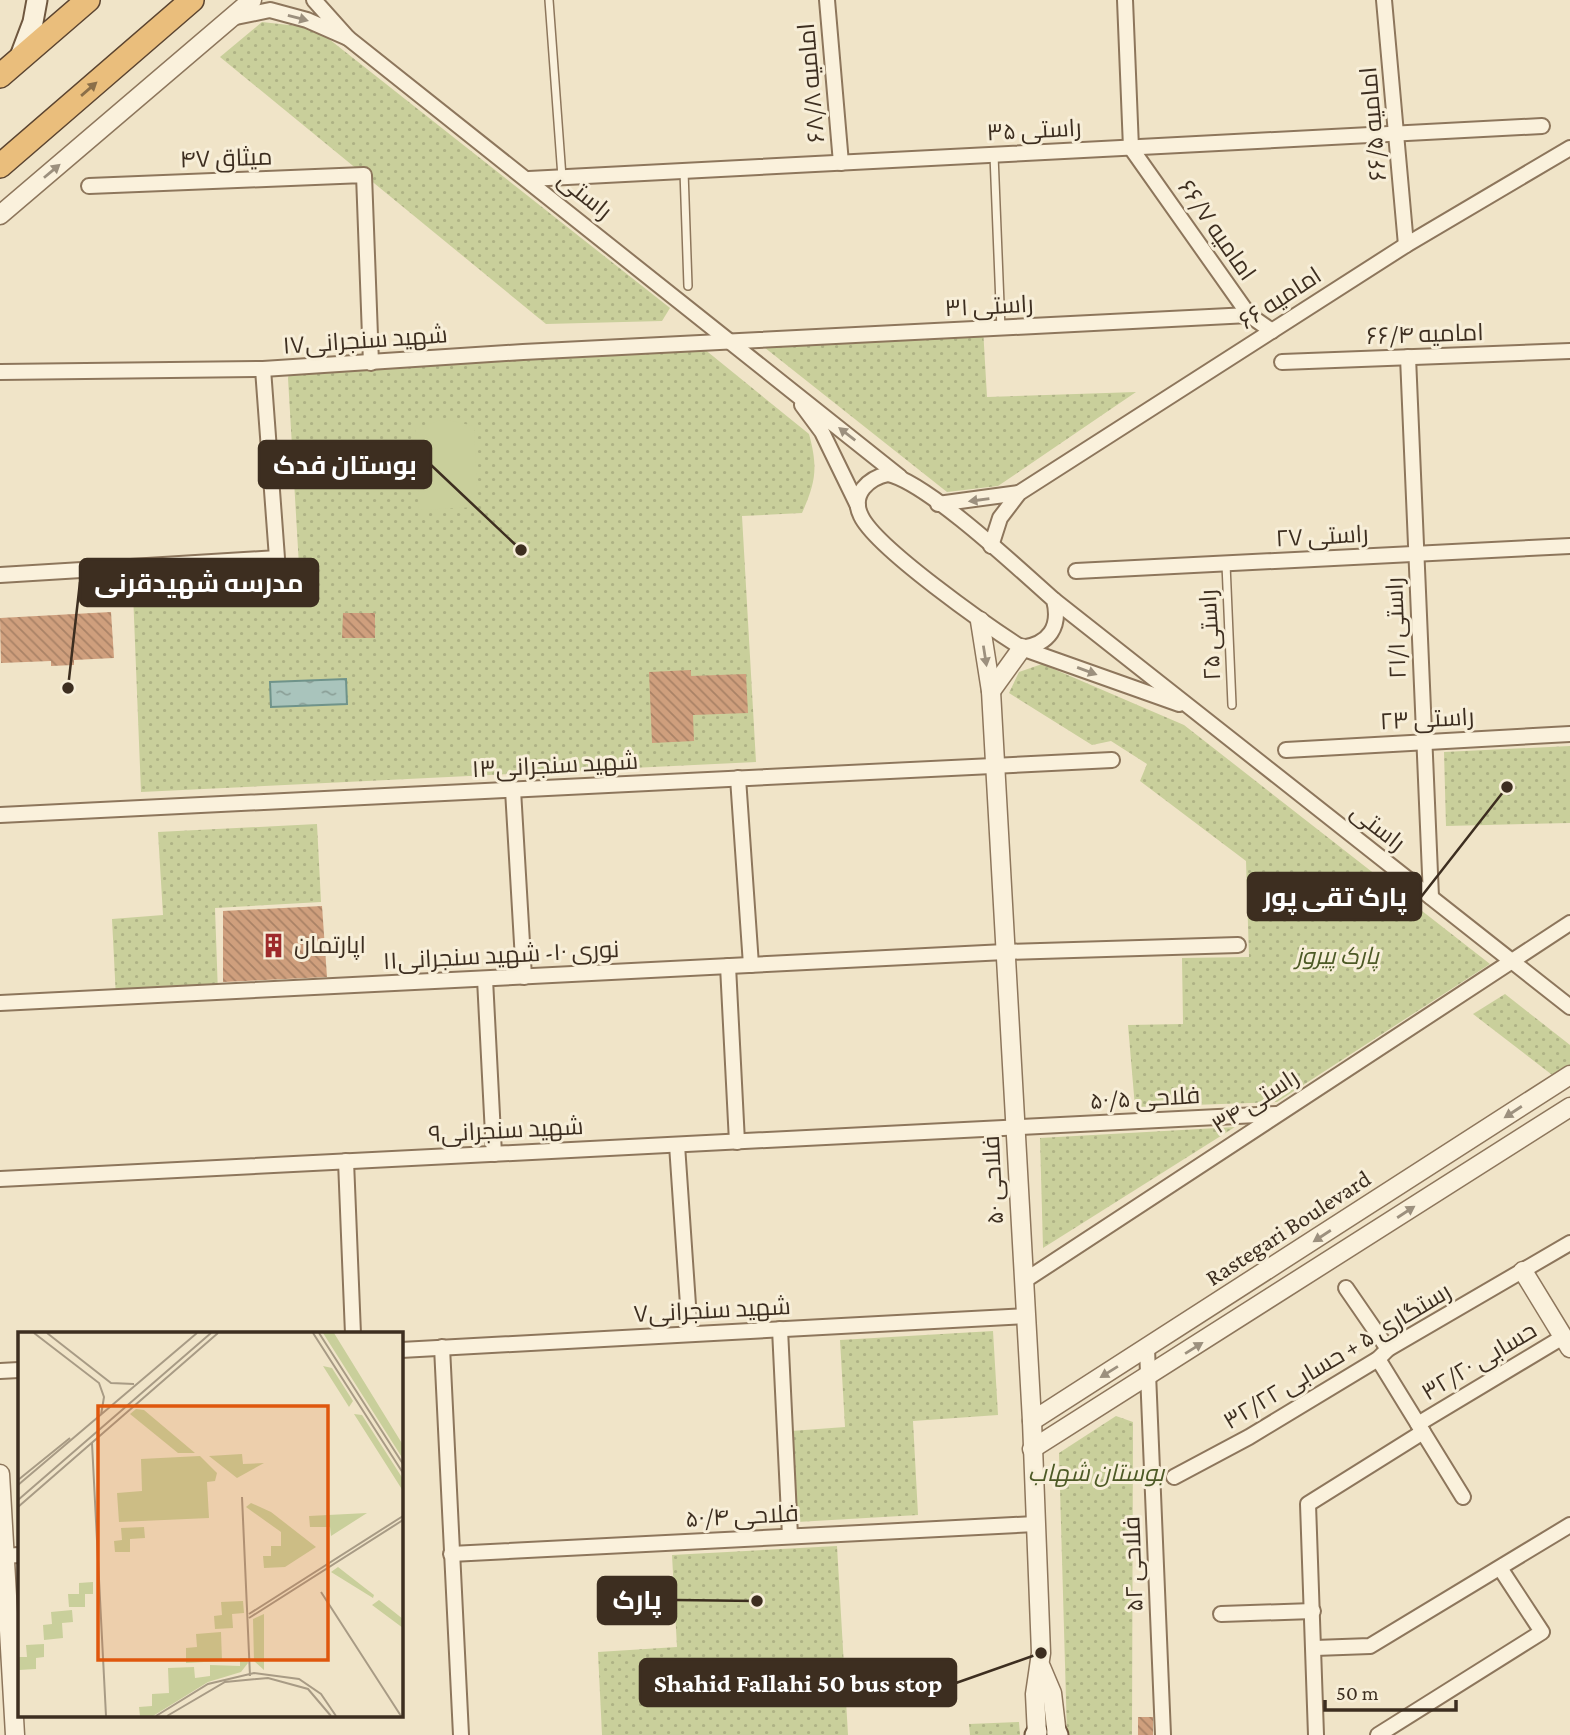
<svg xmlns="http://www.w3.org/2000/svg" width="1570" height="1735" viewBox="0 0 1570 1735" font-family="'Crimson Pro',Cairo,serif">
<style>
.green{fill:url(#green-dots)}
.pitch{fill:#c9cf9b}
.water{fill:url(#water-ripples);stroke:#6f938a;stroke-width:2}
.building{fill:url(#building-back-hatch)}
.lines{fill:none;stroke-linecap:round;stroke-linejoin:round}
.service-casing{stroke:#8d765c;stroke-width:10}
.minor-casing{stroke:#8d765c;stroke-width:18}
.tertiary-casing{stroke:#8d765c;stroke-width:21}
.secondary-casing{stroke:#6f573f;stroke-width:23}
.trunk-casing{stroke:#5b4430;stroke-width:26}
.service{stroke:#faf1dc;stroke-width:7}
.minor{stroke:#faf1dc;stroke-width:14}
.tertiary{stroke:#faf1dc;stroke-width:18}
.secondary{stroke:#faf1dc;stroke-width:19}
.trunk{stroke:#eabe7c;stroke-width:23}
.oneway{fill:#9c907e}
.oneway2{fill:#8b6f49}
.labels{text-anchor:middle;stroke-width:6;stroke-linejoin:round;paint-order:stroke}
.street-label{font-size:24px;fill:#3d2e20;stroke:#f7eed8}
.poi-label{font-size:24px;fill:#3d2e20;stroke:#f7eed8;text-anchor:start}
.park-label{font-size:24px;font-style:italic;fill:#4d5a26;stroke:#f7eed8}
.inset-road{fill:none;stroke:#a89b85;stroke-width:2}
.view{fill:#df570d;fill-opacity:0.15;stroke:#df570d;stroke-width:3.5}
.inset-edge{fill:none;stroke:#3d2e20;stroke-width:3.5}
.leader{fill:none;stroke:#3d2e20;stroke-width:2.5}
.callout-dot{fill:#3d2e20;stroke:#f7eed8;stroke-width:2.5}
.callout{fill:#3d2e20;stroke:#3d2e20;stroke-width:2.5}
.callout-label{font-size:26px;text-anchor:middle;font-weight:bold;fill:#fff}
</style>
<defs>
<pattern id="green-dots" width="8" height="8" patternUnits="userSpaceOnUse" patternTransform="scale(1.75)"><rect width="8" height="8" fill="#c9cf9b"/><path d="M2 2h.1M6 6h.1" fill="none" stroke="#aeb285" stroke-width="1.8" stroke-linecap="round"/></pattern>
<pattern id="water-ripples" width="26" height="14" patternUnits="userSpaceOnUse" patternTransform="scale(1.75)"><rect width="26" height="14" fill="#a9c4bc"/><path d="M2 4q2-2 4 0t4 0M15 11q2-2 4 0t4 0" fill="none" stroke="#8ba098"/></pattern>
<pattern id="building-back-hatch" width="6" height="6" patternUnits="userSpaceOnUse" patternTransform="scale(1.75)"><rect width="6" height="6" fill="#cf9f7d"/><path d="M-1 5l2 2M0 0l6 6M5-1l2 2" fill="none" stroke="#a98266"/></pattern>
</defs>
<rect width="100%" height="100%" fill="#f0e4c8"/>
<!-- green -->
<g class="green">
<polygon points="262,22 315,28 670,308 662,321 546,324 220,57"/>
<polygon points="983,328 987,397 1136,392 998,486 947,492 755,340"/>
<path d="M698 344 809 434C818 467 816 482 802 513L742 516 756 762 141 792 133 593 300 583 288 378 290 370Z"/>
<polygon points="1042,664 1184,725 1490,964 1277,1102 1135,1107 1128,1025 1183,1024 1182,958 1249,957 1246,861 1140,781 1147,764 1111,741 1092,745 1009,693 1019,672"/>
<polygon points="1570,746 1570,823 1446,826 1444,752"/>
<polygon points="317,824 321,902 215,908 218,994 116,998 112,919 163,915 158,832"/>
<polygon points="1505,994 1570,1045 1570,1076 1560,1081 1473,1014"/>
<polygon points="1235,1127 1043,1248 1040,1138"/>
<polygon points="993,1331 998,1415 913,1421 918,1515 797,1522 791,1431 845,1427 840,1340"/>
<polygon points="1116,1416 1133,1422 1132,1735 1067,1735 1059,1453"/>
<polygon points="837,1546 848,1735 602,1735 598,1652 677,1647 672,1555"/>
<polygon points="1019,1722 1020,1735 970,1735 969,1724"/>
</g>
<!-- pitch -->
<polygon class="pitch" points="443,419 474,426 478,507 419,510 415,429"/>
<!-- water -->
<polygon class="water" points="346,679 347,704 271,707 270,682"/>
<!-- building -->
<g class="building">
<polygon points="111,612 114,658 74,660 74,665 51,666 51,661 1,663 0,618"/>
<polygon points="343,613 375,613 375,638 342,638"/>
<polygon points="691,670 691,676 746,674 748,713 693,715 694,741 652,743 649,672"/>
<polygon points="322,906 327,977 223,982 223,911"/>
<rect x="1138" y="1717" width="15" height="18"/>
</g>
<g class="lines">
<defs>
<g id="service">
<polyline points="549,0 562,177"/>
<polyline points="994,155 1001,329"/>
<polyline points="684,171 688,286"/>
<polyline points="1226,564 1232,705"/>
</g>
<g id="minor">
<polyline points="827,0 841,163"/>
<polyline points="1125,0 1131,148 1249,315 1272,331"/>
<polyline points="1384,0 1406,245"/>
<polyline points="231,18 270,10 307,20 348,38 314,0"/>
<polyline points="348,38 900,477"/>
<polyline points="529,179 1542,126"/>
<polyline points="89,186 364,175 371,363"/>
<polyline points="1408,357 1431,897"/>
<polyline points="1282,362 1570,351"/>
<polyline points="0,372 263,369 523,352 1249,315"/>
<polyline points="802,405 822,432 858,506"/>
<path d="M888 474C928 483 1020 570 1054 600 1061 627 1049 644 1022 648 989 627 876 548 861 516 850 494 869 478 888 474Z"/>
<polyline points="938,504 1019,493"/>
<polyline points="991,546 1000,518 1019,493 1406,245 1570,148"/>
<polyline points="1076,571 1570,546"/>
<polyline points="0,575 277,558 263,369"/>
<polyline points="1054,600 1570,1007"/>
<polyline points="1024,649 1179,704"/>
<polyline points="1286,750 1570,734"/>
<polyline points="738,778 751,965"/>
<polyline points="513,790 524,977"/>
<polyline points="0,815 1112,760"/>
<polyline points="728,966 737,1142"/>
<polyline points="485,979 494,1154"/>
<polyline points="0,1003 1005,952 1238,945"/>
<polyline points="677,1145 690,1334"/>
<polyline points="346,1161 353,1334"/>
<polyline points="0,1179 1277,1114"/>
<polyline points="1024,1281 1570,923"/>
<polyline points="1346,1288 1388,1349"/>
<polyline points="780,1329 790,1536"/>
<polyline points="442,1347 461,1735"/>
<polyline points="1147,1349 1163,1735"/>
<polyline points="401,1350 1026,1316"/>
<polyline points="1378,1359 1463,1497"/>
<polyline points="0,1371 19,1370"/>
<polyline points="1418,1424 1563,1337"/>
<polyline points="1174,1477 1249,1437 1378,1359 1388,1349 1570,1243"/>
<polyline points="451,1554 1035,1524"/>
<polyline points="4,1556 19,1555"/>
<polyline points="1221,1614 1313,1611"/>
<polyline points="1315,1648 1370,1646 1570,1525"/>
<polyline points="1316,1735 1308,1504 1423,1432"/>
<polyline points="1378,1735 1542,1632 1500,1568"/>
</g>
<g id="tertiary">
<polyline points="0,215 252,0"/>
<polyline points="980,621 991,691 1032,1421 1041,1653 1035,1694 1037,1735"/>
<polyline points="991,691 1022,648"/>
<polyline points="1523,1271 1570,1348"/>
<polyline points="1032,1421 1570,1075"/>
<polyline points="1032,1449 1570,1107"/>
<polyline points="0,1474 15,1735"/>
<polyline points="1041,1667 1052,1693 1057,1735"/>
</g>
<g id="secondary">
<polyline points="19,59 33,22 37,0"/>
<polyline points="1057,1733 1058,1735"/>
<polyline points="1035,1735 1037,1732"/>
</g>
<g id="trunk">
<polyline points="0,76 88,0"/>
<polyline points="0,166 192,0"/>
</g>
</defs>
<!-- service casing -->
<use href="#service" class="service-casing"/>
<!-- minor casing -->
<use href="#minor" class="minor-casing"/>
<!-- tertiary casing -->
<use href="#tertiary" class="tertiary-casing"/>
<!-- secondary casing -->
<use href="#secondary" class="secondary-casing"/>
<!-- trunk casing -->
<use href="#trunk" class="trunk-casing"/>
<!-- service -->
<use href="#service" class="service"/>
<!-- minor -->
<use href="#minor" class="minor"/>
<!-- tertiary -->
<use href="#tertiary" class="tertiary"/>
<!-- secondary -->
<use href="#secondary" class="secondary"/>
<!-- trunk -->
<use href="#trunk" class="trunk"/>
</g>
<!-- one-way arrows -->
<defs><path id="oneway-solid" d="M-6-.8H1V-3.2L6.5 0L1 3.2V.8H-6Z" transform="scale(1.75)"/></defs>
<g class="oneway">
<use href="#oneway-solid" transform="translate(298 18) rotate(15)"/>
<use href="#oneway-solid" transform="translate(52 171) rotate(-40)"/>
<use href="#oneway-solid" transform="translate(847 434) rotate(-142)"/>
<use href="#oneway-solid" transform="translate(979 500) rotate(172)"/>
<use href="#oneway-solid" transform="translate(985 656) rotate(81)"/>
<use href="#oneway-solid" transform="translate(1087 671) rotate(20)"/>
<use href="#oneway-solid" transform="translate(1513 1112) rotate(147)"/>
<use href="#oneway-solid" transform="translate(1406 1212) rotate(-33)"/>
<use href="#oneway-solid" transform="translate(1322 1236) rotate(147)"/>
<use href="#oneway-solid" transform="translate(1194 1348) rotate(-32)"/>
<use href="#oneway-solid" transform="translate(1109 1372) rotate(148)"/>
</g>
<use class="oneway2" href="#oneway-solid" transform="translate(89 89) rotate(-41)"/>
<!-- icons -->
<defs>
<symbol id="building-bare" viewBox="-9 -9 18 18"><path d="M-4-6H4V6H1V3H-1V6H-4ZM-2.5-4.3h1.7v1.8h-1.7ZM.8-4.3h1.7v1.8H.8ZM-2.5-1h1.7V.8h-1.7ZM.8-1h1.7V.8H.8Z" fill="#9e2a2b" stroke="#f7eed8" stroke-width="2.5" paint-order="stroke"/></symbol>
</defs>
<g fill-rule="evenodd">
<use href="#building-bare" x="256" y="928" width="35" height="35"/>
</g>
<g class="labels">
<!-- street labels -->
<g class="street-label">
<text transform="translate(811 83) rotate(-95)" y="8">امامیه ۶۸/۸</text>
<text transform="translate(1373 124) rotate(-95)" y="8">امامیه ۶۶/۵</text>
<text transform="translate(1034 130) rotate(-3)" y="8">راستی ۳۵</text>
<text transform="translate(226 158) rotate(-2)" y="8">میثاق ۴۷</text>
<text transform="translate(585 195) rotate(39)" y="8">راستی</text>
<text transform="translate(1217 230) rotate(55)" y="8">امامیه ۶۶/۷</text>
<text transform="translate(1280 298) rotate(-33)" y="8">امامیه ۶۶</text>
<text transform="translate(989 306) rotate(-3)" y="8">راستی ۳۱</text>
<text transform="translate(1425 334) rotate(-2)" y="8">امامیه ۶۶/۴</text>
<text transform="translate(365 340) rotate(-4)" y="8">شهید سنجرانی۱۷</text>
<text transform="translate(1322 536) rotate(-3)" y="8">راستی ۲۷</text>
<text transform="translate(1396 628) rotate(-92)" y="8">راستی ۲۱/۱</text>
<text transform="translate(1210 635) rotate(-93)" y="8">راستی ۲۵</text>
<text transform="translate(1427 719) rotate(-3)" y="8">راستی ۲۳</text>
<text transform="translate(555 765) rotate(-3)" y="8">شهید سنجرانی۱۳</text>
<text transform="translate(1378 827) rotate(38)" y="8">راستی</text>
<text transform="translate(501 955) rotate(-3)" y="8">نوری ۱۰- شهید سنجرانی۱۱</text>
<text transform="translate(1145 1098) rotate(-3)" y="8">فلاحی ۵۰/۵</text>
<text transform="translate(1255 1101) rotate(-33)" y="8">راستی ۳۴</text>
<text transform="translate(506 1130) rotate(-3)" y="8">شهید سنجرانی۹</text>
<text transform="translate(993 1180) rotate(-93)" y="8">فلاحی ۵۰</text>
<text transform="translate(1288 1228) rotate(-33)" y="8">Rastegari Boulevard</text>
<text transform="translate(712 1310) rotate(-3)" y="8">شهید سنجرانی۷</text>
<text transform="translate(1337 1356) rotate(-31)" y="8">رستگاری ۵ + حسابی ۳۲/۲۲</text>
<text transform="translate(1479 1361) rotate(-31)" y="8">حسابی ۳۲/۲۰</text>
<text transform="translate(742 1516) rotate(-3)" y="8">فلاحی ۵۰/۴</text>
<text transform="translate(1133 1564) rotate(-92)" y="8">فلاحی ۵۲</text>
</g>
<!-- poi labels -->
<g class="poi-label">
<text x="294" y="953">اپارتمان</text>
</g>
<!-- park labels -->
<g class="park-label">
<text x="1337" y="964">پارک پیروز</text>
<text x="1096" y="1481">بوستان شهاب</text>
</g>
</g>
<!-- overview -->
<g transform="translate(18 1332)">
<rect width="385" height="385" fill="#f0e4c8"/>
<path d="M305 1H316L385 113V127ZM305 34 314 36 335 69 331 75ZM118 77 126 78 177 121H160L112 82ZM336 82 344 83 385 147V159ZM224 122 225 132 246 131 219 146 191 124ZM182 124 199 141 197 149 189 150 191 186 101 190 99 161 124 159 123 127ZM233 171 253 180 298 215 267 235 246 236 245 224H253V214H263V200L228 175ZM349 181 313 204 312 195H292L291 184ZM126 195 127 206 112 207V220H97L96 209 104 208 103 196ZM320 235 356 263 355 266 313 240ZM75 250V262H67V275H51L50 262H61V251ZM361 268 385 287V296L354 273ZM225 269 226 281 214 282 215 296 197 297 196 284 204 283 203 270ZM54 278 55 290 44 291 45 306 26 308 25 293 34 292 33 280ZM246 282V338L236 329 235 287ZM203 300 204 329 168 331V316L179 315 178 302ZM26 312V325L18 326V337L1 338V325H9L8 313ZM222 326H229L230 331 223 340 190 350 135 384H122L121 375 134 374V362L151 361 150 336 176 335 177 346 192 344V333L222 334Z" fill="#c9cf9b"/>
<path class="inset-road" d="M16 1 81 51 86 65 83 83M29 1 93 51 116 52M295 1 385 141M301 1 385 132M74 111 88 384M0 148 52 106M0 153 179 1M224 165 232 344M0 168 193 1M0 175 200 1M303 260 383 384M231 282 385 184M231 286 385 188M138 384 190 352 236 341 281 347 303 362 318 384M149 384 207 350 250 346 290 357 313 384"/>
<path class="view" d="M80 74H310V328H80Z"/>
<rect width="385" height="385" class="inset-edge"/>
</g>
<!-- callouts -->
<path class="leader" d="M521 550L431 465M68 688L80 582M1507 787L1421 897M757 1601L676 1600M1041 1653L956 1683"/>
<g class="callout-dot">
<circle cx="521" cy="550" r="7"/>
<circle cx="68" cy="688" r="7"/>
<circle cx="1507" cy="787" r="7"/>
<circle cx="757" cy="1601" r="7"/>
<circle cx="1041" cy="1653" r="7"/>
</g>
<g class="callout">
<rect x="259" y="441" width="172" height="47" rx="7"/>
<rect x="80" y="559" width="238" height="47" rx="7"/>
<rect x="1248" y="873" width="173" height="47" rx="7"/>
<rect x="598" y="1577" width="78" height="47" rx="7"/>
<rect x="640" y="1659" width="316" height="47" rx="7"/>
</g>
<g class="callout-label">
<text x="345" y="474">بوستان فدک</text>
<text x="199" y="592">مدرسه شهیدقرنی</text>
<text x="1335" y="906">پارک تقی پور</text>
<text x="637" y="1609">پارک</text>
<text x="798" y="1692">Shahid Fallahi 50 bus stop</text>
</g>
<!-- scale -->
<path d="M1325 1700v10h131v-10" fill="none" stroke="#3d2e20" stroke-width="3.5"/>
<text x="1336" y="1700" font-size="21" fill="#3d2e20" stroke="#f7eed8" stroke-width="5" paint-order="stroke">50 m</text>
</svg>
